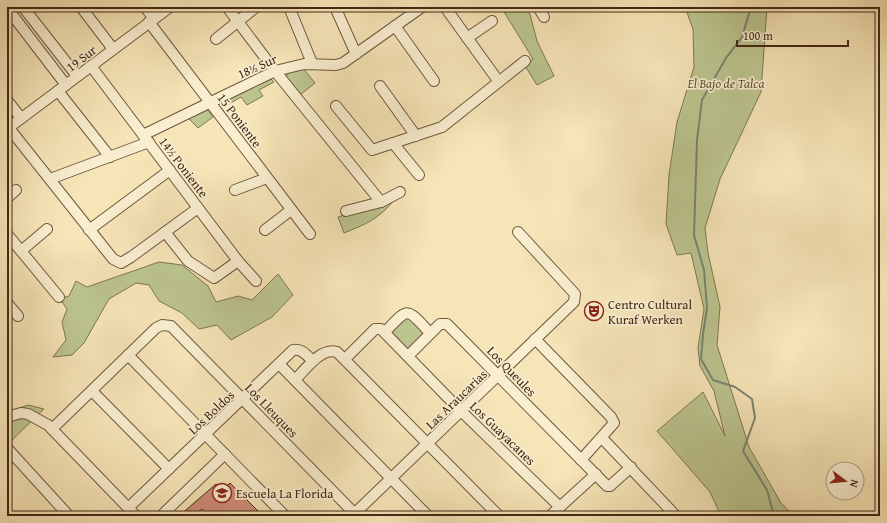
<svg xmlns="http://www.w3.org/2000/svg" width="887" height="523" viewBox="0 0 887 523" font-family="'Gentium Book Plus',serif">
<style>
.green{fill:#bcc58f;stroke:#807652}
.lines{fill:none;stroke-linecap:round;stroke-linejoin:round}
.stream{stroke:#798373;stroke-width:2}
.building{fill:#d18e7c;stroke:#432815}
.minor-casing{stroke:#70573e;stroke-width:12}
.minor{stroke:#f9eed0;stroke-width:10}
.labels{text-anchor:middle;stroke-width:3.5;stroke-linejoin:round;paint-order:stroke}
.street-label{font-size:13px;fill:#432815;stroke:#f9eed0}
.park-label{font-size:13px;font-style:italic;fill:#614f34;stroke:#f9eed0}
.poi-label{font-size:13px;fill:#432815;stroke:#f9eed0;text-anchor:start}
</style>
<rect width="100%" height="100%" fill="#f6e5b7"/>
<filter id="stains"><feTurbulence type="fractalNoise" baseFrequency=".005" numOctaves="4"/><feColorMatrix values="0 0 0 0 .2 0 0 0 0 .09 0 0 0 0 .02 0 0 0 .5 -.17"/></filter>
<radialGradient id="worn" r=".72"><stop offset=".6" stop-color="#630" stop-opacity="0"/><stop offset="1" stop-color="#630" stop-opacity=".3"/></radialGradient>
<!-- green -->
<g class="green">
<polygon points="501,7 526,7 530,14 537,41 554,76 537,85 525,66 533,59"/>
<polygon points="685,7 767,7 761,92 720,179 705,228 708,253 720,307 717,345 749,447 781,503 794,516 721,516 710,492 657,431 703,392 725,436 714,391 700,366 698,348 704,309 691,253 677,255 666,224 669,175 677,122 694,67 693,29"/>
<polygon points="303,68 315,83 300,95 285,79 289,72"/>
<polygon points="271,79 274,82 259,90 263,96 247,105 241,97 229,104 226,100"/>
<polygon points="206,108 213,117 198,128 187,117"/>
<path d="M394 200C379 219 366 224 344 233L338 217Z"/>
<polygon points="159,262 182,265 208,286 216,302 238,296 252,300 278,274 293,295 272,317 231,340 217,325 199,329 182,313 159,301 149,285 136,283 109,299 84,343 72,355 53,357 66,340 62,322 67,309 60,299 69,296 76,281 87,287"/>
<polygon points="403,314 430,333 408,356 385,332"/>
<polygon points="28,405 44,409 10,442 7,440 7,415 13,410"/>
</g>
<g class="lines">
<!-- stream -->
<polyline class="stream" points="751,7 742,37 726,58 702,100 697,140 694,235 704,270 707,308 703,334 701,359 713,380 735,387 752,399 755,418 743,451 767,490 774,516"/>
</g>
<!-- building -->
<polygon class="building" points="230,483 263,516 248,516 245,513 242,516 209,516 202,509 193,516 179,516 216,484 222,491"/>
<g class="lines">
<defs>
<g id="minor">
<polyline points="23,7 77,76"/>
<polyline points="81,7 113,49"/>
<polyline points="145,7 154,19"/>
<polyline points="227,7 275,71 381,202"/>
<polyline points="289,7 312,63"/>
<polyline points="335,7 356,54"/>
<polyline points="445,7 499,82"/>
<polyline points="538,7 544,17"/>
<polyline points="7,8 66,85"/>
<polyline points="149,22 310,234"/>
<polyline points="395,26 434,81"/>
<polyline points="467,38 492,21"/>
<polyline points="216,39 256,7"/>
<polyline points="91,66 238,261 256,281"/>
<polyline points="380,86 416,136"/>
<polyline points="58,91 110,157"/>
<polyline points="7,100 21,118"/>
<polyline points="336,106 372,150 442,127 525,61"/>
<polyline points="9,128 113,259 121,263 131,257 198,208"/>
<polyline points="7,129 170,7"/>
<polyline points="143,135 275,71 304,64 336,65 343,63 422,7"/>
<polyline points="393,143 419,175"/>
<polyline points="50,179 149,142"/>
<polyline points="235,190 267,178"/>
<polyline points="7,198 16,190"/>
<polyline points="346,211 381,202 400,192"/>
<polyline points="89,230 170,170"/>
<polyline points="265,230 291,210"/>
<polyline points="165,232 188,261 214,278 238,261"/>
<polyline points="7,234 59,297"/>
<polyline points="21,251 47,229"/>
<polyline points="7,303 18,316"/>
<path d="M385 332C409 307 406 307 430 333"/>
<polyline points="535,339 611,417 614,423 581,460"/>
<polyline points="128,355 285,516"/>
<polyline points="408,356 440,324 447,324 607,486 610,486 631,467"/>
<polyline points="345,359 375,329 381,329 461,411 560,507"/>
<polyline points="279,364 428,516"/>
<path d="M295 380C306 369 321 347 337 352L499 516"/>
<polyline points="92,391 169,469"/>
<polyline points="7,417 21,413 28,414 48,425 136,516"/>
<polyline points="52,429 156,328 162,325 171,326 357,516"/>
<polyline points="602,438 676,516"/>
<polyline points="7,448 69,516"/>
<path d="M128 508 293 350C302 348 307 356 313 361"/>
<polyline points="161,516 225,454"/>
<polyline points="352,516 574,302 575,294 518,232"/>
<polyline points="550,516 596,474"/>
</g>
</defs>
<!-- minor casing -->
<use href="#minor" class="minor-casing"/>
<!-- minor -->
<use href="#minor" class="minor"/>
</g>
<!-- icons -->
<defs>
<symbol id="theatre-ring" viewBox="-11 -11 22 22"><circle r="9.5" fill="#f9eed0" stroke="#8f2418" stroke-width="1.5"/><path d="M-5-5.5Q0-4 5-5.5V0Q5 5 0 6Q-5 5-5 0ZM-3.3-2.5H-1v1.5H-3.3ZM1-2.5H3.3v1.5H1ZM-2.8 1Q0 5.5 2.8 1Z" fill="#8f2418"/></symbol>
<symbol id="school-ring" viewBox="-11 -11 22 22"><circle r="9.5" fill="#f9eed0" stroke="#8f2418" stroke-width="1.5"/><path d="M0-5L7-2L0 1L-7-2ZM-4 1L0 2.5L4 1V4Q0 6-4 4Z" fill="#8f2418"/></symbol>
</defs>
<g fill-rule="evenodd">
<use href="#theatre-ring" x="583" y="300" width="22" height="22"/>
<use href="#school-ring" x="211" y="482" width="22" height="22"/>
</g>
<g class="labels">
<!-- street labels -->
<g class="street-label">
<text transform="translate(81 58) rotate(-37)" y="5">19 Sur</text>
<text transform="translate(257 66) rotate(-24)" y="5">18½ Sur</text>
<text transform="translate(240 120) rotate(53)" y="5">15 Poniente</text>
<text transform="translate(184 167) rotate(53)" y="5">14½ Poniente</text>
<text transform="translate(512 371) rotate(46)" y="5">Los Queules</text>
<text transform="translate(456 399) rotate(-44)" y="5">Las Araucarias</text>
<text transform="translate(272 410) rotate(46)" y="5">Los Lleuques</text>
<text transform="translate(211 412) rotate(-43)" y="5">Los Boldos</text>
<text transform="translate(503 433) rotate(44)" y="5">Los Guayacanes</text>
</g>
<!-- park labels -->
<g class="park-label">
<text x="726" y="88">El Bajo de Talca</text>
</g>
<!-- poi labels -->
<g class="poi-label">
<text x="608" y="309">Centro Cultural<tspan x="608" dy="15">Kuraf Werken</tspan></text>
<text x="236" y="498">Escuela La Florida</text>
</g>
</g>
<!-- margin -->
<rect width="887" height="523" fill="none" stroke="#f6e5b7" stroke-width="24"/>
<rect x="8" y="8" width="871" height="507" fill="none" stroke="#432815" stroke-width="2"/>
<rect x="12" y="12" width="863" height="499" fill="none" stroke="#432815"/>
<!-- north arrow -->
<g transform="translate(845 481) rotate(106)"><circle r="19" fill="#f9eed0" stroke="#b09f85"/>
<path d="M0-3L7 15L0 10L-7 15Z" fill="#8f2418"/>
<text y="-6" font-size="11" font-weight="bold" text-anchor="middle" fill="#432815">N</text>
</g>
<!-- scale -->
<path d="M737 40v6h111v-6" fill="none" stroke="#432815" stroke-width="2"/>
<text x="743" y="40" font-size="12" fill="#432815" stroke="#f9eed0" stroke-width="3" paint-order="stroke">100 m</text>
<rect width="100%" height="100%" filter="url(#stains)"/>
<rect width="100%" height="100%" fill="url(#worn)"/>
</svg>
